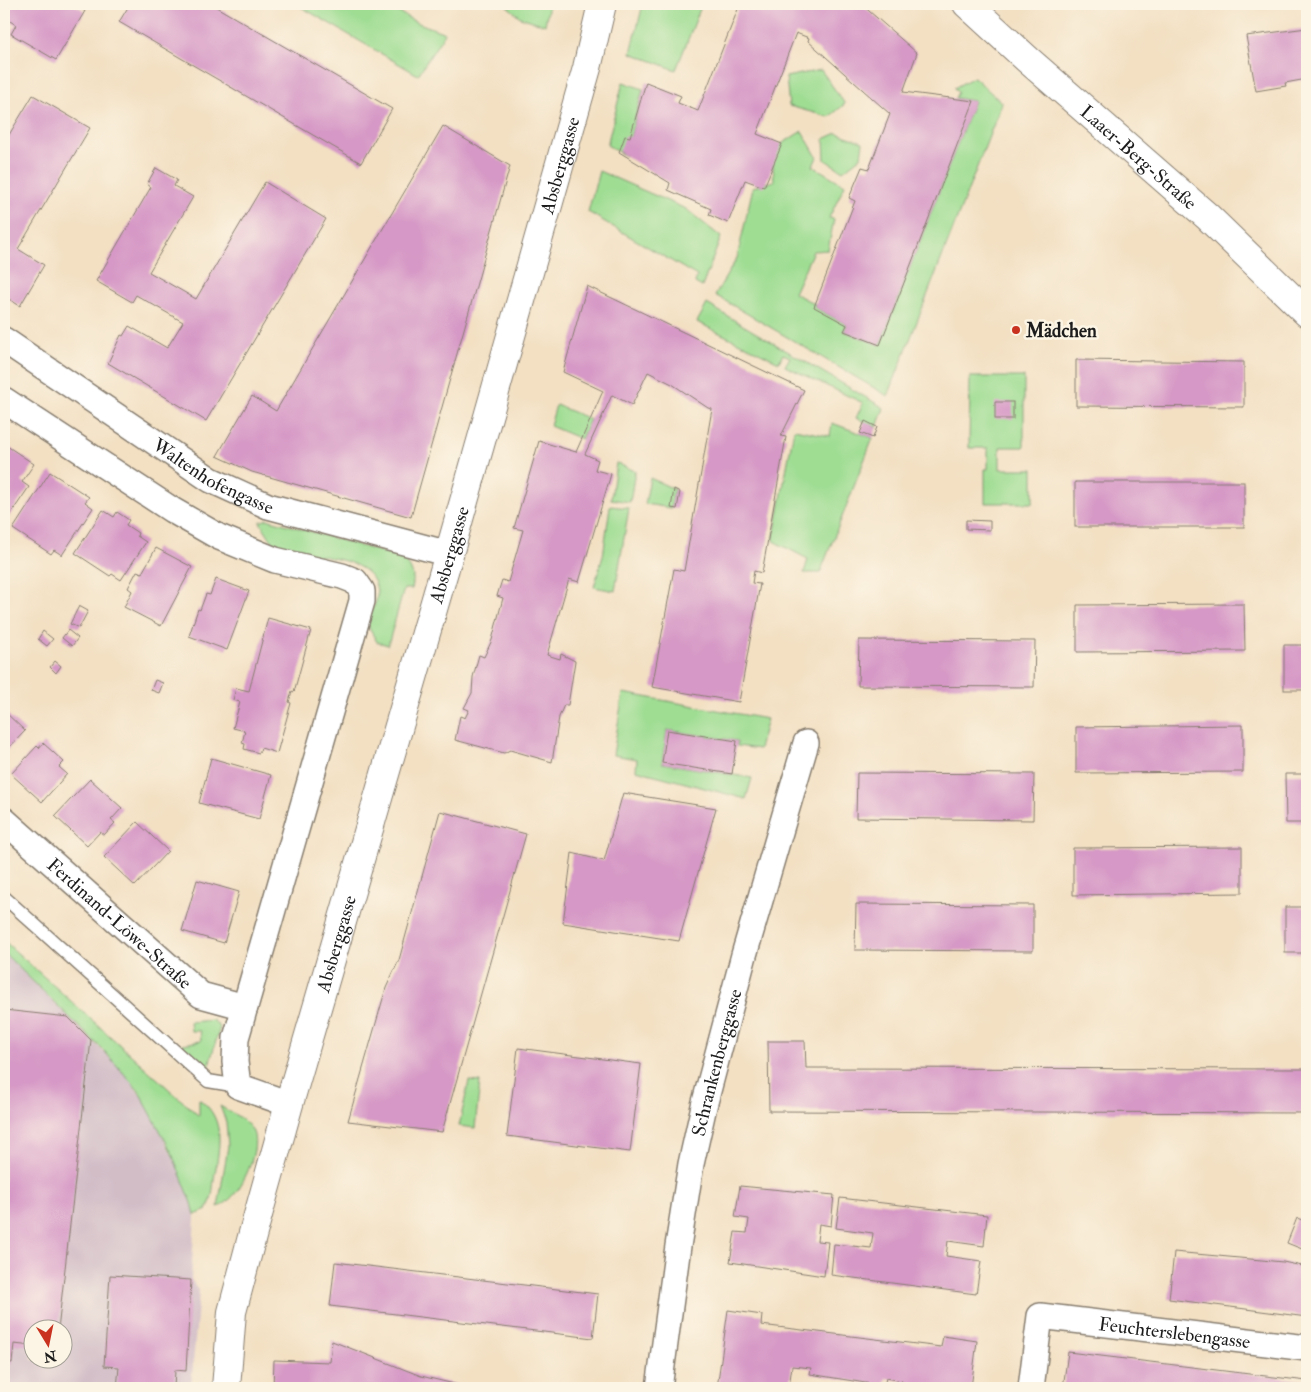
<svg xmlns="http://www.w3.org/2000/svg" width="1311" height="1392" viewBox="0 0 1311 1392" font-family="'IM FELL Double Pica',serif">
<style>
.industrial{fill:#d2bdc7;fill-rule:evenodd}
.green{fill:#9fdd93;stroke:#5e7c58}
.building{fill:#d698c6}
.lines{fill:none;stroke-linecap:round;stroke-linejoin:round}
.service-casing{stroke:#887e70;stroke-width:15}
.minor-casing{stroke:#887e70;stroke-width:28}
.tertiary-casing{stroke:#887e70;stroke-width:30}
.secondary-casing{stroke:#887e70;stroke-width:30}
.service{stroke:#fff;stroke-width:12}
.minor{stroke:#fff;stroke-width:25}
.tertiary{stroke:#fff;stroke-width:28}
.secondary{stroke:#fff;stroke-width:28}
.poi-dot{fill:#c8321e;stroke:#fcf5e5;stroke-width:2}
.labels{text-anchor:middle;stroke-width:5;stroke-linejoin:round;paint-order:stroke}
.street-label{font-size:19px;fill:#1c1c1c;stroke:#fcf5e5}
.poi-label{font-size:19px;font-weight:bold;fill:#1c1c1c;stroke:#fcf5e5;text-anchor:start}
</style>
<rect width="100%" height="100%" fill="#fcf5e5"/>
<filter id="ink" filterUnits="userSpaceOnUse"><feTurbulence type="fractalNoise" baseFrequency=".02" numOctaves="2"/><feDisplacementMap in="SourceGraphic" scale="10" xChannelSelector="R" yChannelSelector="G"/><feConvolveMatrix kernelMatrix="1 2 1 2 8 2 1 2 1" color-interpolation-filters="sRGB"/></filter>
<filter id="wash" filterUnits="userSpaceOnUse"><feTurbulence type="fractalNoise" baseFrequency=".0096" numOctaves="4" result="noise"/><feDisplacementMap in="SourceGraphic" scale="20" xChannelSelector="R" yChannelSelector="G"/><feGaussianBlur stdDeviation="1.12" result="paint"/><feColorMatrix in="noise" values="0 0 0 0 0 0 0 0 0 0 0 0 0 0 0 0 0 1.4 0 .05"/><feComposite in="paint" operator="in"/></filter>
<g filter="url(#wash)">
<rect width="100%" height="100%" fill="#f3e0c3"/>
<!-- industrial -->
<path class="industrial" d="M4 953 126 1074 150 1110 178 1168 192 1203 195 1217 191 1279 199 1292 191 1388H4ZM32 1330H62V1360H32Z"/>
<!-- green -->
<g class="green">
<polygon points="296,4 384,4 416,22 445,33 418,75"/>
<polygon points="505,4 549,4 545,25 520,17"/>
<polygon points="643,4 702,4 676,70 631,53"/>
<polygon points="821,70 845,104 829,117 789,106 786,77"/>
<polygon points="974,77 1002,103 888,396 715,295 737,258 753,187 774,181 772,150 802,131 817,157 813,166 845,185 829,218 834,219 828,250 813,251 794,293 815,304 814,307 847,325 844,331 880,345 974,101 955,98 958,92 954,88"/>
<polygon points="623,82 643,89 625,156 607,145"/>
<polygon points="837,133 863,142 861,157 843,171 825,160 824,139"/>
<polygon points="599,171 686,209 721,237 702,287 695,283 697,276 588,212"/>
<polygon points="707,304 884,408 877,427 856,418 863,403 785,366 790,357 783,354 779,362 697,322"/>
<polygon points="970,377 1024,377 1024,447 1000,447 1000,469 1033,469 1033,503 985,503 985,469 988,469 988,448 969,448"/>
<polygon points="556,405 590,419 581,439 550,426"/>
<polygon points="832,423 873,438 820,573 804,573 808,559 773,541 794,429 830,436"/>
<polygon points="616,463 635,471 630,502 611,499"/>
<polygon points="650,478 674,489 671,508 645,504"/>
<polygon points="610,506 629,508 615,591 594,587 603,556"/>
<path d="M267 519 403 558C412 569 415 575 412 589H404L388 645 377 642 365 621C367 612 376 607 377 597 380 555 312 556 284 552L276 547 260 522Z"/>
<polygon points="623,693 767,719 759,749 737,746 737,741 667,730 662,763 752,778 746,799 636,770 637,759 613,755"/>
<path d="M4 941 199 1116V1099C227 1119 219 1150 214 1179 213 1189 212 1201 207 1210L195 1215 192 1203 170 1149 138 1090 106 1053 4 953Z"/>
<polygon points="213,1020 220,1027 208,1069 183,1047 183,1044 201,1041 200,1031 191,1031 190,1022"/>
<polygon points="469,1081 480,1082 475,1128 459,1126"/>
<path d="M220 1106C230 1112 248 1120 253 1132 261 1151 239 1201 218 1207L228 1146 226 1122Z"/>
</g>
<g id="blocks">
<!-- building -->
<g class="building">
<polygon points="4,4 73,4 85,11 56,60 11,34 16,25 4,17"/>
<polygon points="130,4 211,4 392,109 361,163 119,22"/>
<polygon points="740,4 861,4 917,53 903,92 974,101 880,345 844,331 847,325 814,307 855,201 849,198 862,167 869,169 890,114 808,41 809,38 796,33 757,134 782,144 764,187 745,180 728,223 709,215 711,209 668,190 670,183 619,152 625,136 630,137 646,82 681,96 678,103 698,111"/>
<polygon points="1307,28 1307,79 1285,83 1286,86 1256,91 1246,36"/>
<polygon points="33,95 90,128 18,249 44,265 20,306 4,296 4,253 6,249 4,247 4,143"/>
<polygon points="443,126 510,166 411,517 252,472 217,456 252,396 276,411"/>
<polygon points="156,168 177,180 174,186 193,197 149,272 196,299 265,182 326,219 206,421 108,363 121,335 123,336 129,326 167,348 183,322 136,295 132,302 96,281 151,187 147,184"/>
<polygon points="587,286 804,390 781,436 786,437 762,573 754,571 752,583 760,584 739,702 652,687 674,569 684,571 712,409 708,408 672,384 648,372 632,405 612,395 585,454 598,460 595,470 611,474 579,582 569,579 547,655 560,659 561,654 575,661 568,705 564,705 559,717 552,762 510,750 504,753 455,740 460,716 465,718 469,710 464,708 472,693 473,677 479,655 484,657 492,640 503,598 497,596 502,580 508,582 523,530 514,528 539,441 576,452 603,391 563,372"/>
<polygon points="1076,360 1244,362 1244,407 1076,406"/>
<rect x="995" y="402" width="18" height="17"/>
<polygon points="865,421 877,427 873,438 860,433"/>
<polygon points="4,444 34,464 22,482 29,487 6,521 4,519"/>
<polygon points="50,472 89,497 85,502 93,508 62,555 54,550 51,554 13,529"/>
<rect x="1075" y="482" width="169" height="45"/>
<polygon points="674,489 680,492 677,509 671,508"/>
<polygon points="103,510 114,517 117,512 129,520 126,525 138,533 137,536 146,542 121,580 112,574 110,576 75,553"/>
<polygon points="966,520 990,521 990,530 966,529"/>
<polygon points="156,548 192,567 161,626 124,607 132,591 128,588 137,571 142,573"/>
<polygon points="216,579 249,591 227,650 189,636 198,609 200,610 206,594 210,595"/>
<polygon points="1244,604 1245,651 1077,652 1077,605"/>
<polygon points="79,606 88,611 79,628 70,624"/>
<polygon points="268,618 311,630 294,692 292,691 289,702 291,703 277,753 261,748 259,753 244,749 245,744 242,743 245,731 233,728 240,702 233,700 236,688 249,691"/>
<polygon points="68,630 78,638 72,646 62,638"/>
<polygon points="43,631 53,639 47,646 38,639"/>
<polygon points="859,640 1035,641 1034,687 858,686"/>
<rect x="1284" y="645" width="23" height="45"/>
<polygon points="55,661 61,666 56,673 50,667"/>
<polygon points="155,680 163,683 159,693 151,690"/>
<polygon points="4,711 25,731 4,753"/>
<polygon points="1243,725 1243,772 1076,773 1076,727"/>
<polygon points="667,730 737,741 732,774 662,763"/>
<polygon points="43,743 64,762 59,767 67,774 42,802 11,774 37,746 39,748"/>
<polygon points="211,758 271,775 259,819 199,803"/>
<polygon points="857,773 1034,774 1033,820 856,818"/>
<polygon points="1285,774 1307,774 1307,823 1286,823"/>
<polygon points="90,779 122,808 111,820 115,823 104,835 100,832 87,846 55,816"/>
<polygon points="623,793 716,808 679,941 563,923 572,853 604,861"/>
<polygon points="440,811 526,834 442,1132 348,1121 386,988 399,960"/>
<polygon points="137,822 168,851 135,886 104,857"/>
<polygon points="1242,847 1242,893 1073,895 1073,848"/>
<polygon points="197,880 239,892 224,943 182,931"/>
<polygon points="856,904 1033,905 1033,951 855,950"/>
<rect x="1285" y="907" width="22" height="46"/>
<polygon points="4,1010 68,1017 91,1040 58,1330 32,1330 32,1346 14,1344 12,1363 4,1362"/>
<polygon points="768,1041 805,1041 806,1068 1307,1069 1307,1113 769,1111"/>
<polygon points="518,1048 641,1064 630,1152 507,1136"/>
<polygon points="740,1186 834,1195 831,1226 819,1224 817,1241 828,1242 824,1276 730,1262 735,1232 747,1233 749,1219 735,1217"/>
<polygon points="840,1198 987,1215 984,1246 948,1241 946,1256 981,1261 976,1294 831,1275 834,1244 871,1248 873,1233 836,1228"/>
<polygon points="1297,1218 1307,1222 1307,1251 1287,1243"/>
<polygon points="1174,1252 1283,1262 1307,1267 1307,1317 1169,1299"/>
<polygon points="335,1262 598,1294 593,1338 330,1306"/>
<polygon points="110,1275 191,1280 186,1371 175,1370 174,1388 117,1388 119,1367 104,1366"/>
<polygon points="728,1310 762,1315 761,1325 941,1347 943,1336 977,1341 971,1388 901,1388 902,1381 886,1378 884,1386 810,1374 811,1368 792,1366 789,1387 766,1384 766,1388 717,1388"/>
<polygon points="332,1341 421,1376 471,1388 273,1388 274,1360 330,1362"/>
<polygon points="1068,1352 1307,1381 1307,1388 1063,1388"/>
</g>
</g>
</g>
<g filter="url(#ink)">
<use href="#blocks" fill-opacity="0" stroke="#887e70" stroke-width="1"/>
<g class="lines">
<defs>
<polyline id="service" points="4,897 208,1081 238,1086"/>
<g id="minor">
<path id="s1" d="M4 340 211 480 268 506 449 554"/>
<polyline points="4,400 172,510 219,537 275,560 342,576 355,581 362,591 362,601 236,1038 235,1062 238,1086 289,1104"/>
<path id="s2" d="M4 820 201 995 245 1007"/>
<path id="s3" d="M659 1388 678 1246 691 1164 704 1106 744 955 806 743"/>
<path id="s4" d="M1031 1388 1040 1316 1307 1348"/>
</g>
<g id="tertiary">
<path id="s5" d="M226 1388 232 1312 253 1233 289 1104 449 554 587 68 602 4"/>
</g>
<g id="secondary">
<path id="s6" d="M967 4 1027 59 1208 217 1307 313"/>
</g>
</defs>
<!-- service casing -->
<use href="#service" class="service-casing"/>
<!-- minor casing -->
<use href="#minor" class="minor-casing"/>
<!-- tertiary casing -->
<use href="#tertiary" class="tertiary-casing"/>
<!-- secondary casing -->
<use href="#secondary" class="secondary-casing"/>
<!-- service -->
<use href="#service" class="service"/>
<!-- minor -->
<use href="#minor" class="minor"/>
<!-- tertiary -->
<use href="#tertiary" class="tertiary"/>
<!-- secondary -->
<use href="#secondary" class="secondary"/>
</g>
</g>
<!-- markers -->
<circle class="poi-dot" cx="1016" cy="330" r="5"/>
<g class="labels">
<!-- street labels -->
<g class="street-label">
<text dy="7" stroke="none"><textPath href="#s6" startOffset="230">Laaer-Berg-Straße</textPath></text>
<text dy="7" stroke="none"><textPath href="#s5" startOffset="1269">Absberggasse</textPath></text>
<text dy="7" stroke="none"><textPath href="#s1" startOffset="250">Waltenhofengasse</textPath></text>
<text dy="7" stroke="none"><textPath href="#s5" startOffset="864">Absberggasse</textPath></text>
<text dy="7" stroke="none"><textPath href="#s2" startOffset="155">Ferdinand-Löwe-Straße</textPath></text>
<text dy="7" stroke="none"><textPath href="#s5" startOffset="459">Absberggasse</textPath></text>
<text dy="7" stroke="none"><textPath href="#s3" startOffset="331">Schrankenberggasse</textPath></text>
<text dy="7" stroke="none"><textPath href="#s4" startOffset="208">Feuchterslebengasse</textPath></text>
</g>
<!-- poi labels -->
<g class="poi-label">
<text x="1026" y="337">Mädchen</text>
</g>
</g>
<!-- margin -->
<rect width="1311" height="1392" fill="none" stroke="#fcf5e5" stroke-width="20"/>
<!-- north arrow -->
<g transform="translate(48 1344) rotate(170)"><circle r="24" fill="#fcf5e5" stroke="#a29e95"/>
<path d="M0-4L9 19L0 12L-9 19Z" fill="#c8321e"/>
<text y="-8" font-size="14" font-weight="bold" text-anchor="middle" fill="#1c1c1c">N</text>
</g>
</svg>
